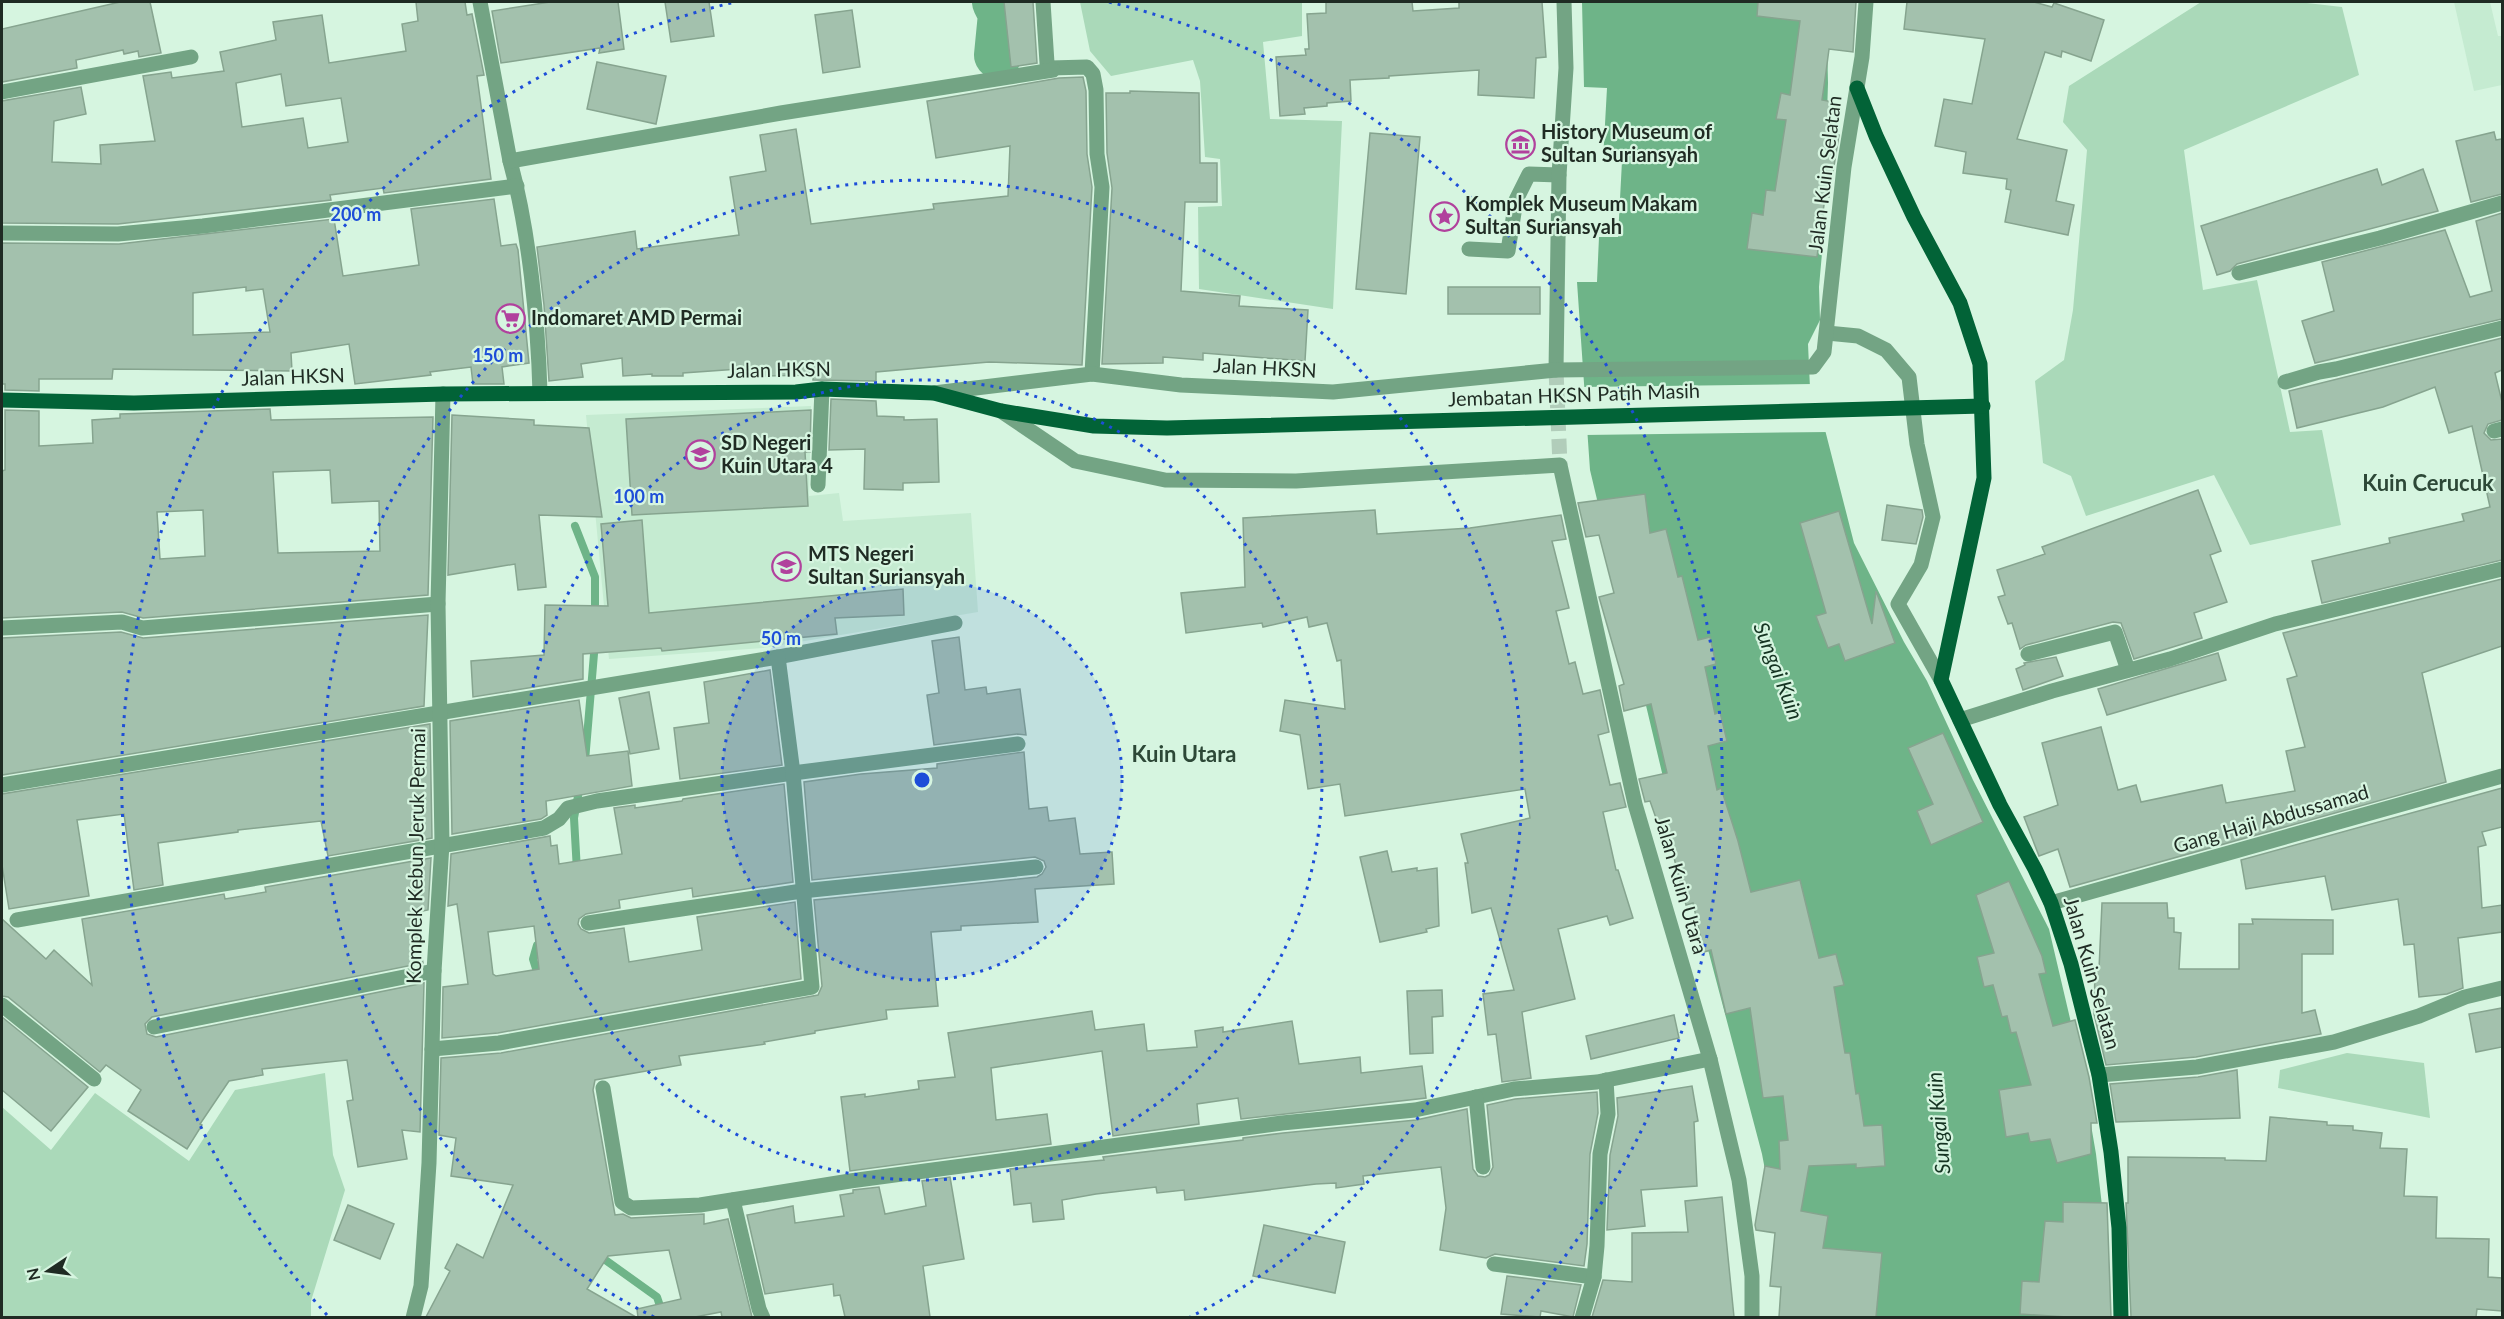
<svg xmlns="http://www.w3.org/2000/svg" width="2504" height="1319" viewBox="0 0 2504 1319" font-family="Lato,sans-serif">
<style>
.built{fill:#c5ebd1}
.green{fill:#aad9b9}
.water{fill:#6eb488}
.pier{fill:#d6f5e0}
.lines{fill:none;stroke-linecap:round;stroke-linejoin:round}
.stream{stroke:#6eb488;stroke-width:8}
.river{stroke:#6eb488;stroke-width:48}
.building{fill:#a3c1ad;stroke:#86a48f;stroke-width:1.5;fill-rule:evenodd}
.minor-tunnel{stroke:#b1cdba;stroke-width:15;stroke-dasharray:15 8;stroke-linecap:butt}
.minor{stroke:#73a484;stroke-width:15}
.major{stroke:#026337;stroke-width:15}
.ring{fill:none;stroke:#1d4ed8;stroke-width:3;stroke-dasharray:3 6}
.labels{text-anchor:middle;stroke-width:4.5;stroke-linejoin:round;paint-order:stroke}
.poi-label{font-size:20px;font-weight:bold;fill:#1f2b23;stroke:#d6f5e0;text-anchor:start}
.street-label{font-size:20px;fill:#1f2b23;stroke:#d6f5e0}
.water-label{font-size:21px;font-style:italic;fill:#153422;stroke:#d6f5e0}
.quarter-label{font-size:22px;font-weight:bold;fill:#2d4837;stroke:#d6f5e0}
.centre{fill:#1d4ed8;stroke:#d6f5e0;stroke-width:3}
.ring-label{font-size:18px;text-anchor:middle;font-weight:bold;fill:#1d4ed8;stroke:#d6f5e0;stroke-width:4.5;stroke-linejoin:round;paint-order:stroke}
</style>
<rect width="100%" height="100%" fill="#d6f5e0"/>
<!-- built -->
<g class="built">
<polygon points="2454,2 2490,2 2498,36 2502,36 2502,85 2474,91"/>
<polygon points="811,406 809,496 839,493 843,521 971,513 978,612 763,648 609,659 586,415"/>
</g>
<!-- green -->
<g class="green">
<polygon points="1080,2 1302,2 1302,36 1263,42 1270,119 1342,121 1333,309 1199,289 1198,207 1222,206 1220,159 1205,157 1200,81 1193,60 1111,76 1090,51"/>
<polygon points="2201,2 2298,2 2342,7 2359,75 2184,150 2203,290 2257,280 2290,432 2322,430 2341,525 2250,545 2214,475 2086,516 2071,476 2043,463 2035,381 2064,360 2073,310 2087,150 2063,122 2069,86"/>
<polygon points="2347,1053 2424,1063 2430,1118 2278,1088 2280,1070"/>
<polygon points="325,1073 333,1155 345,1190 311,1301 311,1317 2,1317 2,1107 51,1150 95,1093 189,1161 235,1090"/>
</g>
<!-- water -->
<polygon class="water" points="1582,2 1826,2 1828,83 1823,242 1819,287 1820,320 1808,344 1810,388 1823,422 1854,543 1904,642 1927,681 1973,780 2049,929 2080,1061 2096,1154 2109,1266 2103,1317 1793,1317 1762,1154 1668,798 1590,470 1577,282 1597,282 1599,237 1618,237 1622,161 1603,160 1607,88 1584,87"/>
<!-- pier -->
<polygon class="pier" points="1813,384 1821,397 1829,432 1584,435 1580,387"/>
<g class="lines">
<!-- stream -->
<g class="stream">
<polyline points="575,526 595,577 595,614"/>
<polyline points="585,761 595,642"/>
<polyline points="577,871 574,818 580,785"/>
<polyline points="539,978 533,959 537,945 545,941"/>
<polyline points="597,1254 657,1297 664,1318"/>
</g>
<!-- river -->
<polyline class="river" points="996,2 1002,14 998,55"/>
</g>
<!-- building -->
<g class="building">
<polygon points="120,2 150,2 161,53 139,57 138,51 124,54 123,50 76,60 77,68 2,82 2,29"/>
<path d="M416 2H465L467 15 472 14 484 75 477 76 491 179 384 193 383 188 330 195 331 200 118 224 2 223V101L81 87 86 114 54 121 52 162 101 164 100 145 155 141 143 76 171 72 172 78 224 71 220 52 276 40 273 22 322 15 329 63 406 51 402 24 418 21ZM281 74 286 106 341 98 348 142 308 148 303 118 242 127 236 83Z"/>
<polygon points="550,2 618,2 624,49 599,53 600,48 501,63 492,11"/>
<polygon points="665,2 709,2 714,36 671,42"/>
<polygon points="1004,2 1033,2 1037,63 1011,67"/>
<polygon points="1326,2 1412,2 1413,11 1459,8 1459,2 1542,2 1546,57 1536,58 1534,98 1478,95 1479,70 1389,76 1389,78 1350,80 1351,101 1327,103 1327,106 1304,108 1305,114 1280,116 1276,57 1306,55 1305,49 1309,49 1307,14 1326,13"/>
<polygon points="1758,2 1856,2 1853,52 1829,49 1826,72 1822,100 1833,102 1828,133 1839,135 1829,197 1825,197 1817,257 1747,249 1752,213 1763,215 1766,190 1775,191 1786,120 1776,119 1781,93 1790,95 1800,21 1757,16"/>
<polygon points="1907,2 2034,2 2052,7 2054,3 2104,20 2091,61 2062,51 2061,57 2045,52 2017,139 2067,150 2056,201 2074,205 2068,235 2005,222 2011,190 2006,189 2007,179 1963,173 1966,152 1935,146 1944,99 1972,104 1985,39 1904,29"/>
<polygon points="852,10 860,67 823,73 815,15"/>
<polygon points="597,62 666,76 656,124 587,109"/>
<polygon points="1083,77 1086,91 1087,154 1092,187 1082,365 989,362 876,372 876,381 813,380 813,375 766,376 766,367 683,373 683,376 652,376 652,374 623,376 622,358 581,364 583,377 549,381 544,305 537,247 635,231 637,249 739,235 730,177 766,171 760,135 796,129 811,224 934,209 933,204 1008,196 1010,146 936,158 927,101 1059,78"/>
<polygon points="1130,91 1199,93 1200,163 1217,163 1217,202 1185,202 1181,291 1240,296 1239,306 1308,310 1305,361 1203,353 1203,360 1163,357 1163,363 1102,364 1112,188 1107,153 1106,93 1130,93"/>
<polygon points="2494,132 2496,140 2502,139 2502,194 2471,202 2456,141"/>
<polygon points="1370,133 1420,137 1406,294 1356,289"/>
<polygon points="2377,169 2382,185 2423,169 2438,211 2237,264 2230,271 2217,275 2201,226"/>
<path d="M494 199 501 246 516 244 518 250 529 363 502 367 504 384H473L471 367 430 372 431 375 355 384 349 344 291 353 292 371 113 369 112 379H39V391L5 390V384H2V243L119 244 334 219 343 276 419 265 411 209ZM246 287V291L263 289 270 332 193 335V293Z"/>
<polygon points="2502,213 2502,319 2315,363 2302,321 2334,311 2322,262 2445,230 2470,297 2492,291 2476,221"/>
<rect x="1448" y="287" width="92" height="27"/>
<polygon points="2502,338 2502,370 2495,373 2502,402 2502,420 2488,424 2484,433 2491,440 2502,439 2502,560 2322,603 2312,561 2390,543 2389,538 2464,521 2462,514 2490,507 2472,426 2449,433 2435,387 2383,407 2297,428 2289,391"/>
<polygon points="831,399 876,401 877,416 904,417 904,420 937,419 939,482 903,483 903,490 864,489 865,449 829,450"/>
<path d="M270 409 271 420 433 417 428 595 143 618 122 612 2 618V471L5 470V410L39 411V446L93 443 92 420 120 418V414ZM330 470 332 503 379 501 380 551 278 553 273 472ZM203 510 205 556 160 559 157 512Z"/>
<polygon points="811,410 810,452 805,452 808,506 632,515 626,419"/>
<polygon points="452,415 534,420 534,425 589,428 602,517 539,515 546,587 518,590 515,564 448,575"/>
<polygon points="2198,490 2221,551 2210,555 2227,602 2194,613 2202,638 2134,659 2121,623 2113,622 2026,645 2020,649 2012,623 2008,624 1998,597 2005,595 1997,570 2045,554 2042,547"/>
<polygon points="1645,494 1650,533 1666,529 1678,577 1682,576 1698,640 1710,637 1716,664 1705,667 1715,714 1720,712 1727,741 1708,746 1717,790 1721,788 1738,841 1751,892 1800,880 1819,958 1836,954 1844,985 1834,987 1845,1053 1850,1053 1856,1094 1859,1093 1864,1126 1882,1125 1885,1166 1856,1168 1856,1164 1809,1166 1801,1211 1828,1216 1823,1248 1882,1253 1876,1317 1779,1317 1781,1287 1770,1286 1775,1233 1756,1230 1755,1225 1765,1166 1780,1169 1779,1141 1788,1140 1783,1096 1763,1098 1750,1008 1726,1014 1711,950 1704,952 1693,903 1686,905 1670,842 1665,844 1650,801 1645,802 1639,779 1667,773 1651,704 1624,711 1619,686 1624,684 1599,597 1614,593 1599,535 1586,537 1578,503"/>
<polygon points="1887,505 1922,510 1923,517 1916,544 1882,540"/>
<polygon points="1375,510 1377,534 1470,528 1561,515 1566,539 1552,541 1569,608 1556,611 1569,664 1575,662 1583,694 1600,690 1609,732 1598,735 1610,785 1620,783 1626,807 1603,812 1616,870 1618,870 1633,918 1610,925 1607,916 1558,929 1575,999 1522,1012 1531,1078 1502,1082 1496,1034 1488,1035 1483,994 1514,990 1491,908 1472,913 1465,863 1468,863 1461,834 1530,818 1525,789 1345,816 1340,784 1308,789 1300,735 1280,731 1285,700 1345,709 1341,660 1337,661 1327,623 1309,627 1307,617 1263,627 1262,623 1186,633 1181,593 1245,587 1243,518"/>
<polygon points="1839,511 1872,624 1876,591 1895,643 1845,661 1839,644 1828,648 1816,616 1826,613 1800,523"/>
<polygon points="642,520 649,613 903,589 904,615 835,618 837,634 662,651 661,648 583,654 583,679 473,697 471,661 544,655 545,605 608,606 601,524"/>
<polygon points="2502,579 2502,646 2422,673 2446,782 2070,887 2058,849 2039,856 2024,817 2058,805 2042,743 2101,727 2118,790 2136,785 2141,802 2222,785 2226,803 2295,791 2286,751 2305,747 2287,679 2297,676 2283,633"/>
<polygon points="428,615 424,706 2,775 2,638 121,632 143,638"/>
<polygon points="959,637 965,690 986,687 987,694 1020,689 1026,735 1017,734 934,745 927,695 939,693 932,641"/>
<polygon points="2218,653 2226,680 2107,715 2098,689"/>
<polygon points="2056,657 2063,676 2023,690 2016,669 2025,665 2024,663"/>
<polygon points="770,670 782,765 680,779 674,728 709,723 704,682"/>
<polygon points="649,692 659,749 630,754 619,698"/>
<polygon points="579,700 587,756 628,751 632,786 546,801 547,815 541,819 452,834 450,721"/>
<polygon points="430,724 432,838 328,856 321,821 238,830 238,832 158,843 163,885 134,890 124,814 77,820 89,896 9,909 2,865 2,794"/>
<polygon points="1943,733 1983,822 1931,845 1917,811 1933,804 1908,748"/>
<polygon points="1024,752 1029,809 1047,807 1049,821 1075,818 1080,854 1112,852 1114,884 1035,889 1038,922 961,926 961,930 931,932 938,1006 886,1010 887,1019 815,1031 815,1033 764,1042 765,1044 679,1056 681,1065 595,1080 593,1090 615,1215 623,1214 631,1218 704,1214 704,1224 728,1219 752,1317 722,1317 721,1312 695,1317 638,1317 637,1309 681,1299 669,1250 608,1256 587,1289 636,1317 426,1317 450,1271 445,1268 457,1244 483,1258 513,1185 451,1176 456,1138 439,1135 441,1058 501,1053 818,995 822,986 814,900 1037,877 1042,874 1046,867 1044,861 1035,857 812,880 804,782 861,774 937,768 937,764"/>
<path d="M784 784 793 882 693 897 692 888 619 900 620 908 586 914 579 919 578 924 581 929 589 933 624 928 629 962 702 950 697 917 795 902 801 979 498 1033 442 1038 443 987 468 984 457 904 448 906 451 854 550 836 551 846 557 845 559 864 622 854 614 808 635 805V808L682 801 683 799ZM534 926 539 969 496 976 493 974 488 932Z"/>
<polygon points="2502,788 2502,827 2482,832 2486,845 2478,847 2482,908 2502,905 2502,932 2458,938 2463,988 2447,994 2419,997 2414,944 2404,945 2398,899 2332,910 2325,876 2246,889 2241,860"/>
<polygon points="1387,851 1392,872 1417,868 1417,871 1437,868 1439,926 1426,929 1427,932 1380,942 1360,857"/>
<polygon points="431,858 428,910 413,913 423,963 152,1017 145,1024 147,1034 156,1037 424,983 420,1132 402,1130 407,1159 358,1167 347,1101 353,1100 347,1060 262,1069 263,1075 229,1081 200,1124 202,1125 187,1149 128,1111 141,1090 106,1065 100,1072 8,997 2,996 2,919 46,959 54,950 92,985 82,919 224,894 225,899 266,892 265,887"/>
<polygon points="2009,881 2042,956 2046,973 2039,974 2053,1026 2075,1020 2089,1077 2097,1123 2091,1123 2091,1154 2057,1163 2050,1139 2030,1142 2028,1133 2006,1137 1999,1090 2031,1085 2016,1032 2011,1033 2007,1016 2002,1017 1993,985 1984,987 1977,957 1994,953 1976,895"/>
<polygon points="2102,903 2167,903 2168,918 2174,918 2174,932 2181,933 2179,969 2239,969 2239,924 2253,924 2252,919 2333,920 2333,954 2302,954 2302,1013 2315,1010 2321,1034 2196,1057 2106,1065 2094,1014 2095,969 2099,969"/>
<polygon points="1442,990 1443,1016 1432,1017 1433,1053 1410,1054 1407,991"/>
<polygon points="2502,1008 2502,1047 2476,1052 2469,1014"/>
<polygon points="1092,1011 1095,1030 1144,1024 1147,1051 1197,1047 1195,1031 1223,1027 1223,1032 1292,1021 1299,1064 1360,1057 1361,1073 1422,1066 1426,1098 1241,1119 1238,1098 1197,1104 1199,1124 1113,1136 1102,1051 991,1068 996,1120 1047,1114 1051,1144 850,1171 841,1097 865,1094 865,1097 919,1089 918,1081 955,1077 948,1033"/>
<polygon points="1674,1015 1679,1038 1591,1059 1586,1036"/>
<polygon points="2,1017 88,1087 51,1131 2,1090"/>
<polygon points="2237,1070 2240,1118 2116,1122 2110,1084 2198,1077"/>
<polygon points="1692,1086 1698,1121 1694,1122 1697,1186 1641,1190 1645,1226 1607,1230 1610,1155 1618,1116 1617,1098"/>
<polygon points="1597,1092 1598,1113 1590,1154 1587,1244 1584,1266 1495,1254 1486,1258 1440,1250 1446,1208 1441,1167 1363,1176 1364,1184 1336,1188 1336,1183 1316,1184 1185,1200 1184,1190 1157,1193 1156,1187 1096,1194 1062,1200 1064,1219 1033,1222 1031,1203 1014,1205 1010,1169 1104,1160 1103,1157 1243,1140 1243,1138 1283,1133 1416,1120 1467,1109 1473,1169 1478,1176 1485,1177 1489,1175 1493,1167 1487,1105 1515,1099"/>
<polygon points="2270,1117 2327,1122 2327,1125 2353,1126 2353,1130 2382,1133 2380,1148 2407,1149 2404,1196 2437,1197 2436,1238 2489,1239 2488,1277 2502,1278 2502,1311 2477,1309 2476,1317 2131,1317 2126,1203 2128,1203 2128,1157 2225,1158 2225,1160 2266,1161"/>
<polygon points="950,1177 964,1259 923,1266 930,1317 845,1317 840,1295 834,1296 833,1284 765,1294 747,1215 793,1206 795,1223 844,1216 840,1195 853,1193 853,1190 879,1187 885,1214 926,1206 922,1181"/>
<polygon points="1722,1197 1734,1317 1592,1317 1603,1280 1632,1282 1632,1233 1688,1232 1685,1201"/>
<polygon points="2063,1202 2107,1203 2111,1317 2067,1317 2020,1314 2022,1281 2039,1282 2045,1221 2063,1222"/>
<polygon points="348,1205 394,1224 380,1259 334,1240"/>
<polygon points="1264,1225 1345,1242 1335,1293 1253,1276"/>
<polygon points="1507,1276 1581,1285 1573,1317 1541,1311 1540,1317 1501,1314"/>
</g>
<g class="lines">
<!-- minor-tunnel -->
<polyline class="minor-tunnel" points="1556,370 1560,465"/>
<!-- minor -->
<g class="minor">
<path d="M480 2 510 161C529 231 538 320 540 393"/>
<polyline points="1043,2 1047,63 1050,68 1087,67 1093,74 1096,90 1097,154 1102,187 1092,374"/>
<polyline points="2,92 191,57"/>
<polyline points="510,161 781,113 1053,70"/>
<polyline points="2,233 118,234 203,226 517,186"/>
<polyline points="1469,249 1508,251 1516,200 1529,174 1559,175"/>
<polyline points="2239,273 2380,238 2502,203"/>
<polyline points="1827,333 1858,336 1886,350 1909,377 1917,444 1933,517 1921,565 1898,604 1941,680"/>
<polyline points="1556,370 1559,175 1566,68 1564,2"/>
<polyline points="2285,382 2319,372 2336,369 2502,328"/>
<polyline points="934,393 1092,374 1181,385 1333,392 1556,370 1813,367 1824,352 1844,167 1862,57 1866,2"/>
<polyline points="1001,411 1075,461 1165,480 1296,481 1560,465 1635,804 1710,1059 1739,1180 1752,1276 1752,1318"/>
<polyline points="2494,431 2502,429"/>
<polyline points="818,485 822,389"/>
<polyline points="2,628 122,622 142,628 438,604"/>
<polyline points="2028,654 2115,632 2128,670"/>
<polyline points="1960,720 2052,691 2170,659 2275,624 2502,569"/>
<polyline points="2,785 778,657 955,623"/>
<polyline points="2051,903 2502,776"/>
<polyline points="17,920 544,828 559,819 568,808 597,801 793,773 1018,744"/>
<polyline points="588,923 802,891 1036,867"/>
<polyline points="2,1005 94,1079"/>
<polyline points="154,1027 434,971"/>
<polyline points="432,1049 499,1043 812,987 793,773 778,657"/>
<polyline points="2099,1075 2197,1067 2334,1042 2419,1016 2465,997 2502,988"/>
<polyline points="603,1088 622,1202 631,1208 700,1205 850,1181 1282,1123 1415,1110 1514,1089 1597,1082 1710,1059"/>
<polyline points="1476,1097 1483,1167"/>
<polyline points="733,1200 759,1309 763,1318"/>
<polyline points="1494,1264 1594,1277"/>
<polyline points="413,1318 421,1286 429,1163 434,971 442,844 438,604 443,394"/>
<polyline points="1582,1318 1594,1277 1597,1246 1600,1154 1608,1114 1606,1080"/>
</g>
<!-- major -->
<g class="major">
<polyline points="1857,88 1876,136 1914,217 1960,303 1980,364 1984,478 1941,680 2000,805 2035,869 2051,903 2071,964 2099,1075 2111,1152 2119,1228 2121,1318"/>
<polyline points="2,400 134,403 443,394 796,392 822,389 934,393 1001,411 1094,426 1167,428 1983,406"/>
</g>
</g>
<!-- distance rings -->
<circle cx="922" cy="780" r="200" fill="#1d4ed8" fill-opacity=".12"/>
<g class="ring">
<circle cx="922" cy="780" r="200"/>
<circle cx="922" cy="780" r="400"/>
<path d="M654 1317A600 600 0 1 1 1190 1317"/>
<path d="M327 1315A800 800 0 0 1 735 2M1109 2A800 800 0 0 1 1517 1315"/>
</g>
<!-- icons -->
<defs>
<symbol id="museum-ring" viewBox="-11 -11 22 22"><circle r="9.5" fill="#d6f5e0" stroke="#b1419d" stroke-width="1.5"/><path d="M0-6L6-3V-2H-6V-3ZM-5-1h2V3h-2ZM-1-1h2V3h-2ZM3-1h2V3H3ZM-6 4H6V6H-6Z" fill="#b1419d"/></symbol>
<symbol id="sight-ring" viewBox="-11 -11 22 22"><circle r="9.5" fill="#d6f5e0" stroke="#b1419d" stroke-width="1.5"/><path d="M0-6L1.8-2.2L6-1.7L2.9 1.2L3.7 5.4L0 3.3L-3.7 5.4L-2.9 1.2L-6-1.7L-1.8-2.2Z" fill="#b1419d"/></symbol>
<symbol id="supermarket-ring" viewBox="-11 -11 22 22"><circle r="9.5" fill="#d6f5e0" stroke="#b1419d" stroke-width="1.5"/><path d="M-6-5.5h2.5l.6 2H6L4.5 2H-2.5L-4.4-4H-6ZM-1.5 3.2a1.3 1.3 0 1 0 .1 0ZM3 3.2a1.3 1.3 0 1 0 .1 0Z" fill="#b1419d"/></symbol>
<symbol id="school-ring" viewBox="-11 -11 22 22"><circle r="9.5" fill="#d6f5e0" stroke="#b1419d" stroke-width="1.5"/><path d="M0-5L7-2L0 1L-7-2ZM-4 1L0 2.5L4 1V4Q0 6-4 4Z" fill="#b1419d"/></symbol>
</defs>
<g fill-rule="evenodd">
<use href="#museum-ring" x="1504" y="128" width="33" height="33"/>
<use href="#sight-ring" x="1428" y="200" width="33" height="33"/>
<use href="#supermarket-ring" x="494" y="302" width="33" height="33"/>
<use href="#school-ring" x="684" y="438" width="33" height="33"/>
<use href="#school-ring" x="770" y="550" width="33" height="33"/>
</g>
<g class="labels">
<!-- poi labels -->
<g class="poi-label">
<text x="1541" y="139">History Museum of<tspan x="1541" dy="23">Sultan Suriansyah</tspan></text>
<text x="1465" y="211">Komplek Museum Makam<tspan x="1465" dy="23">Sultan Suriansyah</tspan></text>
<text x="531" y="325">Indomaret AMD Permai</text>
<text x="721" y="450">SD Negeri<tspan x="721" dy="23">Kuin Utara 4</tspan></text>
<text x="808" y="561">MTS Negeri<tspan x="808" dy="23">Sultan Suriansyah</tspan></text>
</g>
<!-- street labels -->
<g class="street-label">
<text transform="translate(1825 174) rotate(-83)" y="7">Jalan Kuin Selatan</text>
<text transform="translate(1265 368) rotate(3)" y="7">Jalan HKSN</text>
<text transform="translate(779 370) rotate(-1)" y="7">Jalan HKSN</text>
<text transform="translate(293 377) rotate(-2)" y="7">Jalan HKSN</text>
<text transform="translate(1574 395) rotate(-2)" y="7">Jembatan HKSN Patih Masih</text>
<text transform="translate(2271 819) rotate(-16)" y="7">Gang Haji Abdussamad</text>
<text transform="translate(416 856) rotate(-89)" y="7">Komplek Kebun Jeruk Permai</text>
<text transform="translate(1681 885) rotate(74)" y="7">Jalan Kuin Utara</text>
<text transform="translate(2092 973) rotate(74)" y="7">Jalan Kuin Selatan</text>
</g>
<!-- water labels -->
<g class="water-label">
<text transform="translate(1778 671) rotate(69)" y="7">Sungai Kuin</text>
<text transform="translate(1939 1123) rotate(-95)" y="7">Sungai Kuin</text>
</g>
<!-- quarter labels -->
<g class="quarter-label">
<text x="2428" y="491">Kuin Cerucuk</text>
<text x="1184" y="762">Kuin Utara</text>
</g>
</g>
<circle cx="922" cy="780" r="9" class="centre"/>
<g class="ring-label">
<text x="356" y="221">200 m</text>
<text x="498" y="362">150 m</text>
<text x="639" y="503">100 m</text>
<text x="781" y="645">50 m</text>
</g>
<!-- border -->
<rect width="2504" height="1319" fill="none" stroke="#1f2b23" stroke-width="6"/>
<!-- north arrow -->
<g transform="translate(48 1271) rotate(257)" stroke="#d6f5e0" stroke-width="4.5" paint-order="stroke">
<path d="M0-4.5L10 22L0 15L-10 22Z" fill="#1f2b23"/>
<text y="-9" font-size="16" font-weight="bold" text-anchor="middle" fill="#1f2b23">N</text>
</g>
</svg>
